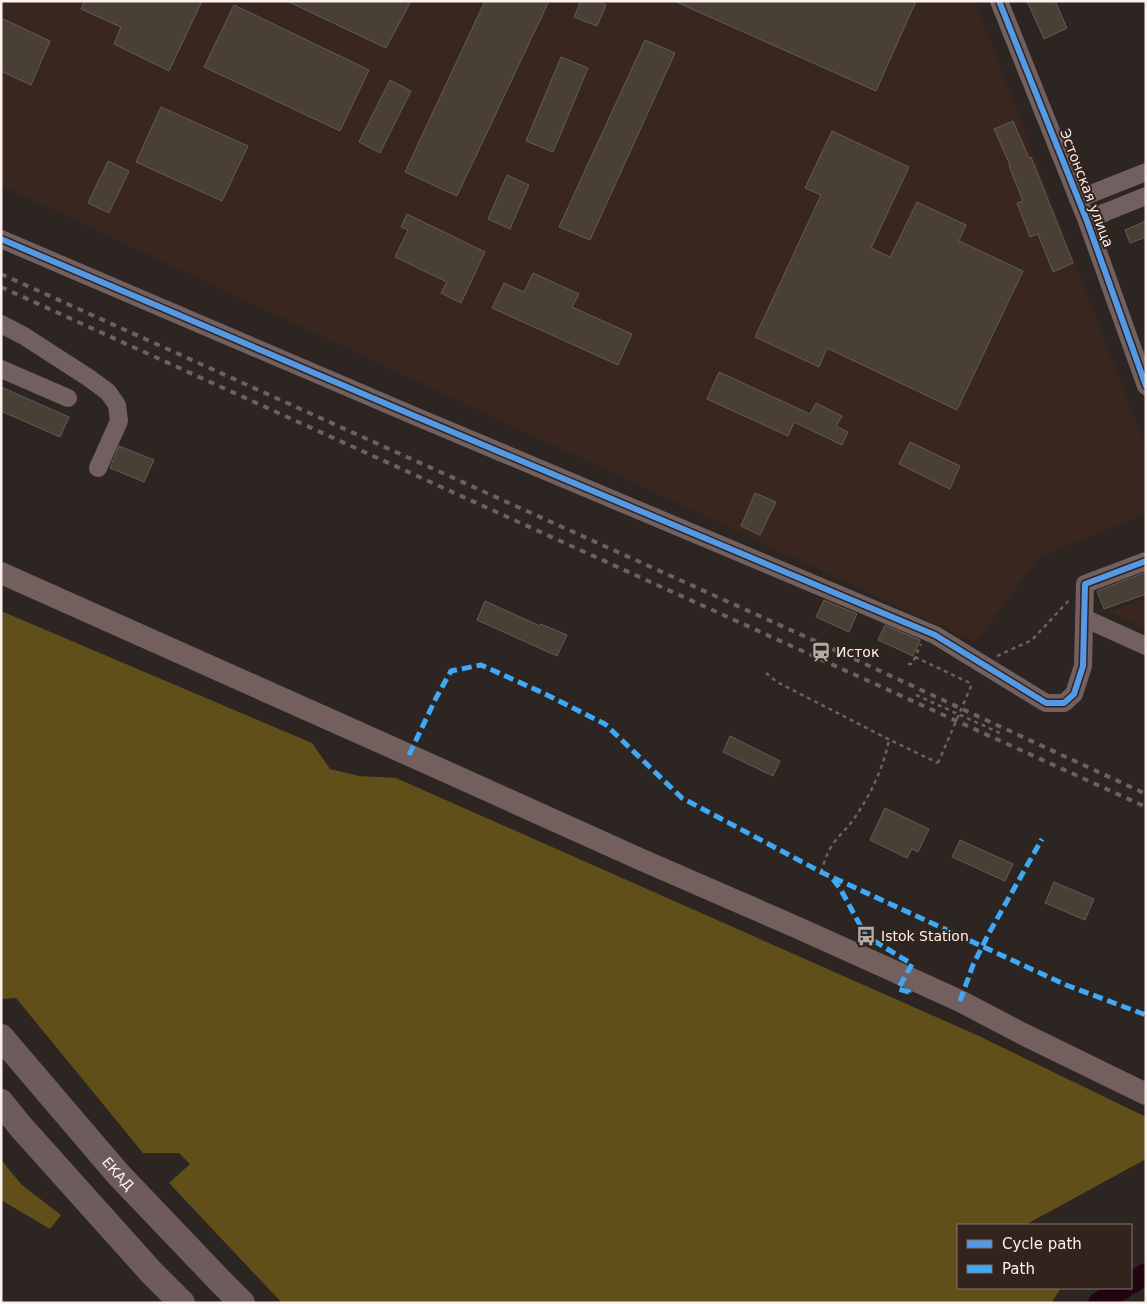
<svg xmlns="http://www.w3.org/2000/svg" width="1147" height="1304" viewBox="0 0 1147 1304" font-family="'DejaVu Sans',sans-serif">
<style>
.built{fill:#39271f}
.forest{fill:#604f18}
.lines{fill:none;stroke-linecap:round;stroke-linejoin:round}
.river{stroke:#230512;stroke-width:22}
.building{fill:#4a3f35;stroke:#625b57}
.path{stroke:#6e615f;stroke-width:2.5;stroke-dasharray:4 4;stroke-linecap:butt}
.minor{stroke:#71605f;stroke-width:18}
.major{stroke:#735f5e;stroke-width:22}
.highway{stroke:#6d5c5b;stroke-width:26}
.rail{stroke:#6d6160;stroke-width:4;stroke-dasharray:6 6;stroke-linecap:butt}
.path-bridge{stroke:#6e615f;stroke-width:2.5;stroke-dasharray:4 4;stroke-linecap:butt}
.quiet{stroke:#3fa9f5;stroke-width:5;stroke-dasharray:10 5;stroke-linecap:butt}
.cycleway-casing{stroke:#32231d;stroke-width:9}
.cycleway{stroke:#5399e6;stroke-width:6}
.labels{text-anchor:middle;stroke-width:4;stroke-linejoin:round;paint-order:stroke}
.street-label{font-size:14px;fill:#fcf1ed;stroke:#32231d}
.poi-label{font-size:14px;fill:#fcf1ed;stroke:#32231d;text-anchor:start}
</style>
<rect width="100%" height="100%" fill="#2d2522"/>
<!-- built -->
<g class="built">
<polygon points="1,1 975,1 1146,448 1146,513 1038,558 975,642 399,373 1,185"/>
<polygon points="1146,599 1146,629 1108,612"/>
</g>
<!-- forest -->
<g class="forest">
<polygon points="1,611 312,743 330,769 359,776 396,778 979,1036 1146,1117 1146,1159 1025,1225 958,1225 958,1288 1061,1288 1051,1303 282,1303 169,1183 190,1164 179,1153 143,1153 16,998 1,999"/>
<polygon points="1,1160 22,1185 61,1215 50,1229 1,1200"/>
</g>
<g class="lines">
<!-- river -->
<g class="river">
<polyline points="1131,1283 1146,1274"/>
<polyline points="1099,1303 1123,1288"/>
</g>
</g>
<!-- building -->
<g class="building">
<polygon points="84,1 202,1 169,71 114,44 121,27 81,9"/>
<polygon points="287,1 411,1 386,48"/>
<polygon points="485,1 549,1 457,196 405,172"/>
<polygon points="581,1 598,1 606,5 597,26 574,17"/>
<polygon points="674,1 916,1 876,91"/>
<polygon points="1027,1 1055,1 1067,28 1044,39"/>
<polygon points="234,5 369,70 340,131 204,67"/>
<polygon points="1,18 50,41 31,85 1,71"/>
<polygon points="645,40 675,53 590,240 559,227"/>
<polygon points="561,57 588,68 553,152 526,141"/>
<polygon points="390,80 411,91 380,153 359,142"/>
<polygon points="161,107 248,146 222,201 136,162"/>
<polygon points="1013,121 1029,158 1031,157 1073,263 1053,272 1038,234 1030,237 1017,203 1023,201 1009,166 1010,165 994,129"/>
<polygon points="832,131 909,167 871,248 890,257 917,202 966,225 959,241 1023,271 957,410 827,348 819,367 755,337 821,195 805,188"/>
<polygon points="108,161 129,171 109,213 88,203"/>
<polygon points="507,175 529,185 510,229 488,219"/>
<polygon points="407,214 485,252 461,303 441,293 447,282 395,257 408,230 401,227"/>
<polygon points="1146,221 1146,237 1130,243 1125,230"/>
<polygon points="533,273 579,294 572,307 632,334 618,365 492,308 504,283 524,292"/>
<polygon points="719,372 810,414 816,403 842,416 836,426 848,432 842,445 794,422 788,436 707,399"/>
<polygon points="1,387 69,417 60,437 1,411"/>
<polygon points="910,442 960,466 950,489 899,464"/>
<polygon points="119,446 154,460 144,482 110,468"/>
<polygon points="755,493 776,502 760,535 741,526"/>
<polygon points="1146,572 1146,594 1104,609 1097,591"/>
<polygon points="824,600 857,614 849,632 816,617"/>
<polygon points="485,601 540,626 541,624 567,635 557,656 477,620"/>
<polygon points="885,625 920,640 913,656 878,640"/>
<polygon points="730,736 780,761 773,776 723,752"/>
<polygon points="885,808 929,829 918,852 912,849 907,858 870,840"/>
<polygon points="960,840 1013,864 1005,881 952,857"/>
<polygon points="1054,882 1094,899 1085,920 1045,903"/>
</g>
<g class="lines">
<!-- path -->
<g class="path">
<polyline points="997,656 1032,640 1070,599"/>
<polyline points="915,657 972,684"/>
<polyline points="908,664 912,664 921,644"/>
<polyline points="766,673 777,682 892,741 938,763"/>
<polyline points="916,695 1002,734"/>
<path d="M821 872C824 863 827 852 833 844 839 835 847 829 853 820 870 796 883 769 889 740"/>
</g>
<!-- minor -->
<g class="minor">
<polyline points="999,1 1087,221 1146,386"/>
<polyline points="1078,199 1146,172"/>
<polyline points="1087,221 1106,212 1146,196"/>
<polyline points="1,239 417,417 935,635 1046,703 1064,703 1074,694 1083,666 1085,584 1146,561"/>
<polyline points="1,324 24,336 89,378 108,392 117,405 119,421 98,468"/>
<polyline points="1,369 68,398"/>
<polyline points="1084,618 1146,646"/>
</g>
<!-- major -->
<polyline class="major" points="1,573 409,755 642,860 796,927 916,981 960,1001 1023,1034 1146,1094"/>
<!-- highway -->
<g class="highway">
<path id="s1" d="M1 1037 118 1174 223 1284 242 1303"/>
<polyline points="1,1102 21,1127 151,1272 182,1303"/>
</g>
<!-- rail -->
<g class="rail">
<polyline points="1,274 824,645 1146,794"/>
<polyline points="1,287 1146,807"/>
</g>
<!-- path-bridge -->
<polyline class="path-bridge" points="938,763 972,684"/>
<!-- quiet -->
<g class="quiet">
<polyline points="409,755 436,698 451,671 481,665 541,692 605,724 682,798 821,872 1066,985 1146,1015"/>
<polyline points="833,879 841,890 866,936 912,964 898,989 909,992 908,997"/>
<polyline points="960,1001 973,965 989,933 1042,839"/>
</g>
<defs>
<g id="cycleway">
<polyline points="999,1 1087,221 1146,386"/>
<polyline points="1,239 417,417 935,635 1046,703 1064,703 1074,694 1083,666 1085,584 1146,561"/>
</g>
</defs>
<!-- cycleway casing -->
<use href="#cycleway" class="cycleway-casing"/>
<!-- cycleway -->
<use href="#cycleway" class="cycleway"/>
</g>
<!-- icons -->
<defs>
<symbol id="station-bare" viewBox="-9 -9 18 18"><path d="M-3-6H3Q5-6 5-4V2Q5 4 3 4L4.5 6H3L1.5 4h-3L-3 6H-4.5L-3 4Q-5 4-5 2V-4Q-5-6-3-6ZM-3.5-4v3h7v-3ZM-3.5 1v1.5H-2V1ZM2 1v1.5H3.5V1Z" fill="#b4aaa6" stroke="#32231d" stroke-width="2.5" paint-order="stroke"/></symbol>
<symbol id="bus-bare" viewBox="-9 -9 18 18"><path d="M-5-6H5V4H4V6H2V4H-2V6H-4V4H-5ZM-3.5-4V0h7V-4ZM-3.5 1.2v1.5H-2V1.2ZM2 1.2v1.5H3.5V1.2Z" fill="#b4aaa6" stroke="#32231d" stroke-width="2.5" paint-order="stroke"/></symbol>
</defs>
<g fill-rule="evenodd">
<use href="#station-bare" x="807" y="638" width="28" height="28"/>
<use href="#bus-bare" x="852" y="922" width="28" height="28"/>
</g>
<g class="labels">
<!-- street labels -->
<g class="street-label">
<text transform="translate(1087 188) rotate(69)" y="5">Эстонская улица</text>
<text dy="5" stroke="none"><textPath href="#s1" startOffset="180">ЕКАД</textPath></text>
</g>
<!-- poi labels -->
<g class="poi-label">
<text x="836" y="657">Исток</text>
<text x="881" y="941">Istok Station</text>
</g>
</g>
<!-- border -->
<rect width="1147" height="1304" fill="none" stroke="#fcf1ed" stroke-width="5"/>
<!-- legend -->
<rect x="957" y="1224" width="175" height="65" fill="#32231d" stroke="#837570"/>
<rect x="967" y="1240" width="25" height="8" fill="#5399e6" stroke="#837570"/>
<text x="1002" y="1249" font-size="15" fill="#fcf1ed">Cycle path</text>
<rect x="967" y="1265" width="25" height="8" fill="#3fa9f5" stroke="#837570"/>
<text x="1002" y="1274" font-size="15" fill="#fcf1ed">Path</text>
</svg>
